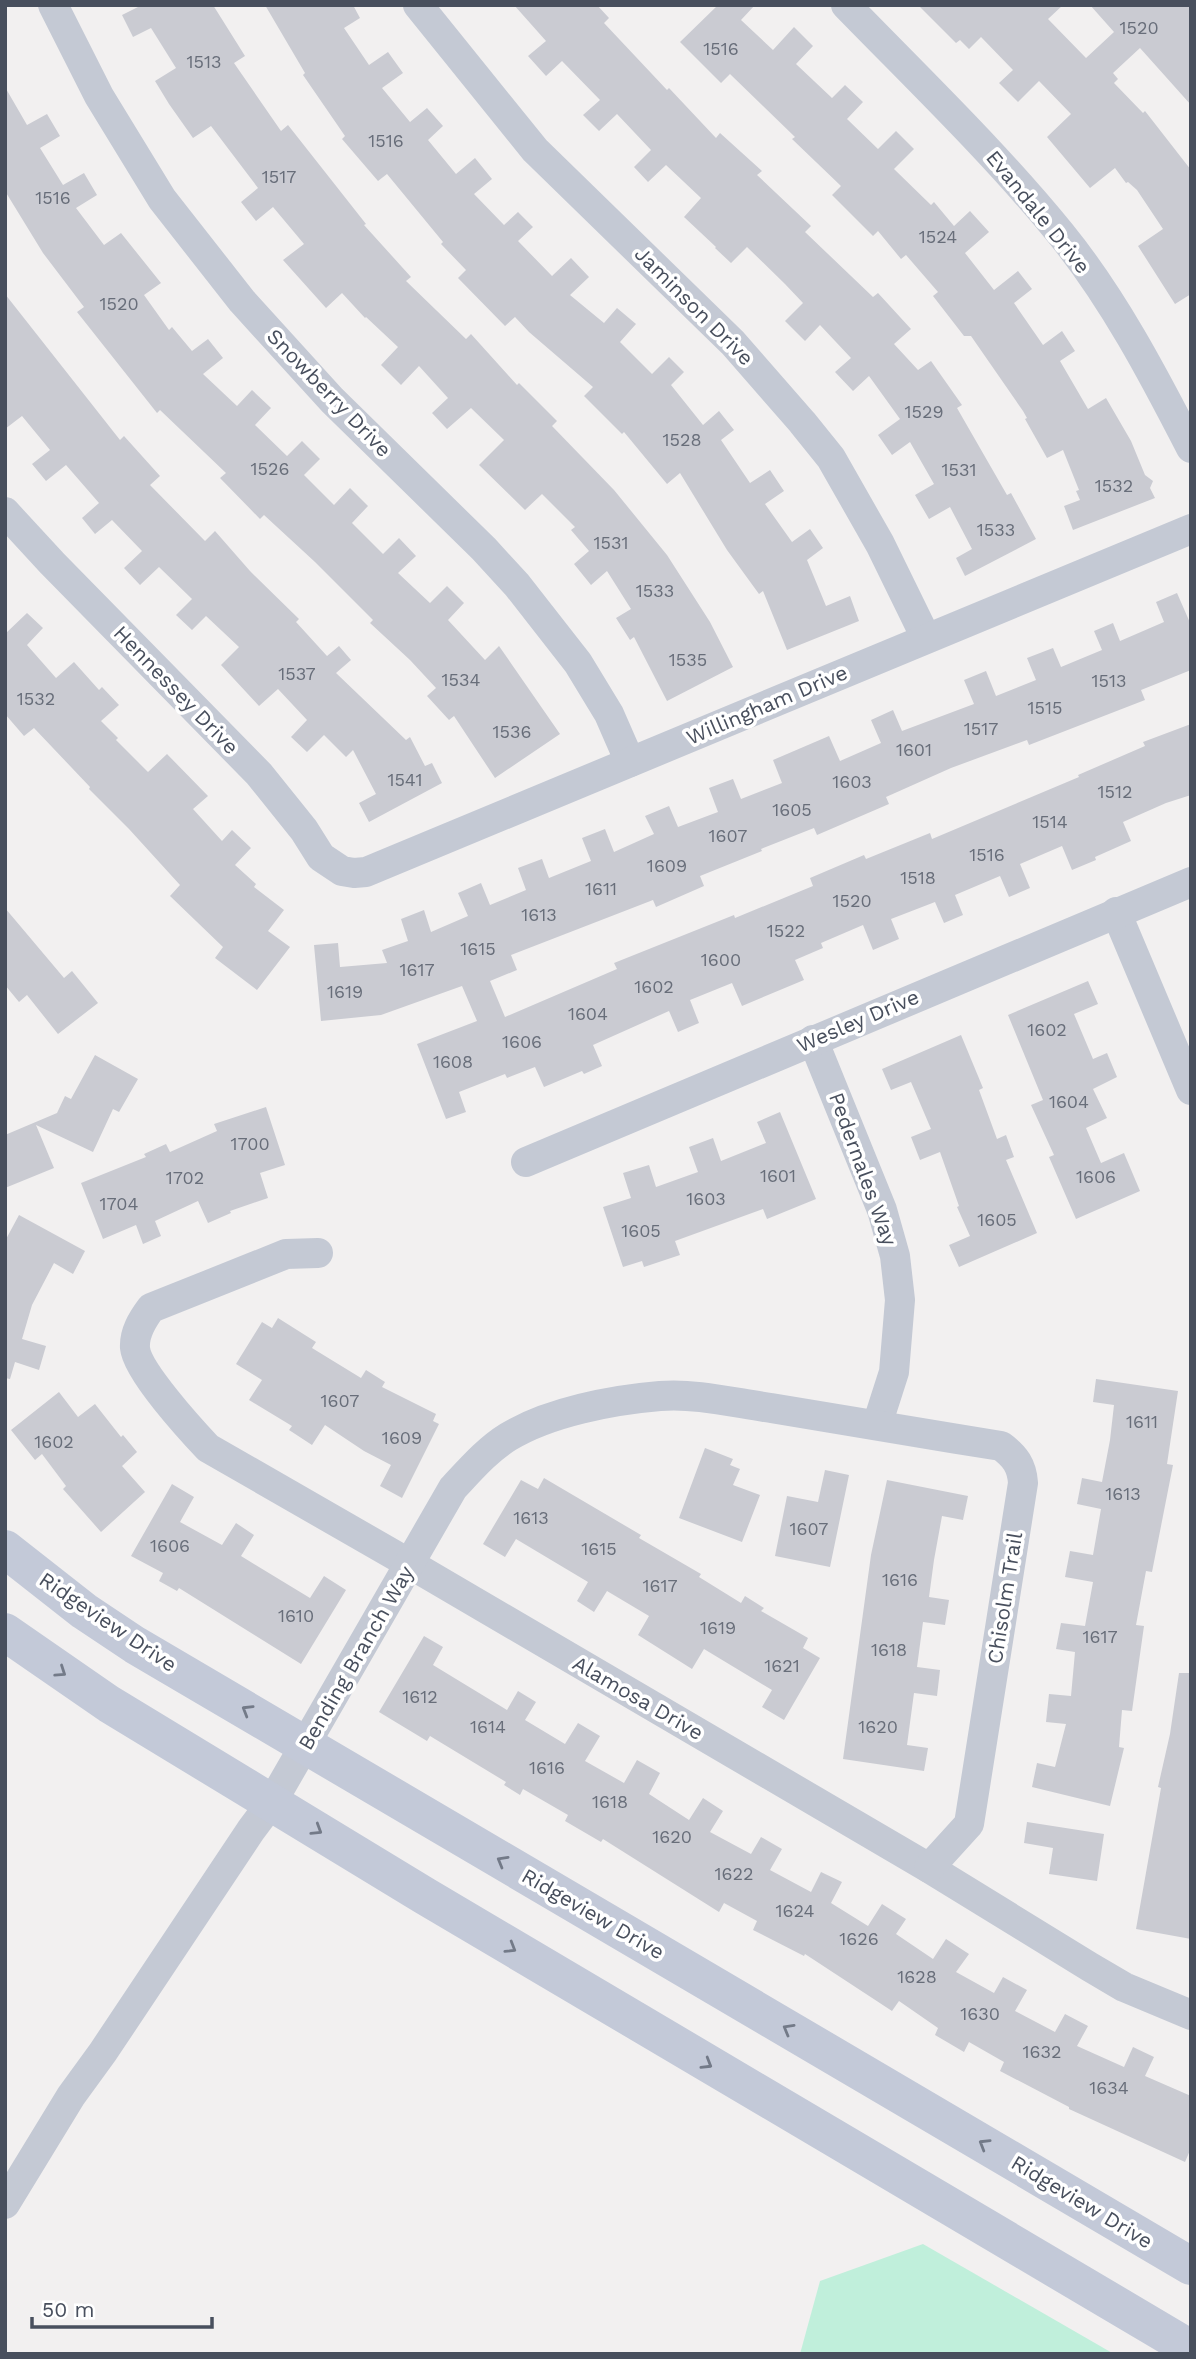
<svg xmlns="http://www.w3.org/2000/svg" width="1196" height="2359" viewBox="0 0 1196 2359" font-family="'Work Sans',sans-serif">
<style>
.green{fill:#c0efdb}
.building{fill:#cacbd2}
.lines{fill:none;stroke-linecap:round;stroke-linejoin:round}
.minor{stroke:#c4c9d4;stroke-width:30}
.secondary{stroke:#c3c9d8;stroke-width:38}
.oneway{stroke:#737a88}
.labels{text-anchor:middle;stroke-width:7;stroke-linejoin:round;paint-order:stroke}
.number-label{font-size:18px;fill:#686e7a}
.street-label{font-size:21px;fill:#484f5d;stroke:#fff}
</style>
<rect width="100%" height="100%" fill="#f2f0f0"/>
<!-- green -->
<polygon class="green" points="923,2244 1114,2354 800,2354 820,2281"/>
<!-- building -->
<g class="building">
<polygon points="142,5 213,5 245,56 234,63 281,131 288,125 366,224 364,225 411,277 406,281 466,339 471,334 517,385 519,383 557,421 552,426 614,490 667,555 710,622 733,667 667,701 634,637 630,640 616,618 631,609 607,571 591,585 574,564 589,551 571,530 575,527 542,494 525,510 479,465 504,440 471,408 447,429 432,413 448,398 419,366 401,385 381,365 398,347 366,317 365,318 342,293 326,308 283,260 304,244 273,207 256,221 241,202 258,188 211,126 193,138 169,104 155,81 176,68 151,28 133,37 122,15"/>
<polygon points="265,5 353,5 360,18 344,28 369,65 388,52 403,73 382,88 410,122 427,108 443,126 428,140 456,174 475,158 492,179 474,194 504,225 518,212 533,227 518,241 552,276 571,258 589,277 570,295 604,323 617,308 636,324 620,342 652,374 669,357 684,372 671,385 703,425 719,411 734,430 721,440 750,483 770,470 784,491 765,504 792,542 810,529 823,548 807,560 826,606 850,596 859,621 787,650 763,591 759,594 727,550 680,473 667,484 624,432 622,434 584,396 593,387 529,332 515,317 505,326 458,278 466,270 441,244 443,242 387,174 378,181 342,139 345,136 303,75 305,73"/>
<polygon points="514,5 597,5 609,18 604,23 667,90 669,88 716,138 720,133 762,171 757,175 811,226 805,232 873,297 878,293 911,329 894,344 918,370 931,361 962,405 957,408 1007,495 1011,493 1036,539 965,576 956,558 972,549 950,507 929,519 915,495 934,484 910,442 892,455 878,435 900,419 869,376 853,391 835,372 851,358 820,325 805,341 785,321 803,303 785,284 747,247 731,263 715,248 716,247 684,217 701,198 666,165 648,182 634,167 651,150 617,114 599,131 583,115 600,100 562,61 546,76 528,56 546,41"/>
<polygon points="718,5 755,5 741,20 773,50 794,27 813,46 796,64 832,98 845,85 863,102 847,119 878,149 896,131 914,149 894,169 931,205 934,202 954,226 970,211 989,232 965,253 994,290 1018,271 1032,289 1014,303 1043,345 1062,331 1075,351 1060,361 1088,409 1106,398 1131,441 1145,475 1153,481 1150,488 1155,498 1073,530 1064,506 1080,500 1076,491 1079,490 1063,450 1047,458 1025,419 1027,418 1023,411 971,336 964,336 933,296 938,292 906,255 901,259 878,231 873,236 832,195 841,186 792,139 795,137 730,74 721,83 680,42"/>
<polygon points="918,5 1063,5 1048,19 1086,58 1114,32 1090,5 1191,5 1191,105 1140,48 1113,73 1118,79 1114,83 1143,113 1145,111 1191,170 1191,294 1175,304 1138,246 1163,229 1137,190 1128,182 1126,183 1115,168 1090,188 1047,137 1071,114 1039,81 1018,102 999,83 1013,70 981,37 969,49 960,40 956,43"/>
<polygon points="5,87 27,125 47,114 60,136 40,148 63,185 84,173 97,195 76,208 104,245 121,233 161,283 144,295 169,330 172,327 192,351 208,339 223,358 203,374 237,406 252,390 271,408 255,425 287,456 302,441 320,459 304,475 334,505 350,488 368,506 352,523 383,554 399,538 416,556 398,573 430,603 447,586 464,603 448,620 485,660 499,646 560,734 495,778 454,716 449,720 427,696 436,688 410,660 370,623 373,620 315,562 264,515 260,519 220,478 226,473 160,410 157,413 77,312 84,307 43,253 5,191"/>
<polygon points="5,294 120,440 124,436 160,476 150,485 205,541 215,531 250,571 299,619 296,622 327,656 339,646 351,660 336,673 406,740 410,737 425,766 432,763 442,783 369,822 359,803 376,794 353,750 346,757 324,735 307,752 291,737 307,720 278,689 259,706 221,665 239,647 206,616 192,630 176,615 192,599 159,567 140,585 124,568 142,551 112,520 95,534 82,518 99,503 66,465 46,481 32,464 50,450 22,416 5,429"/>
<polygon points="1177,593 1191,625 1191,670 1141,690 1145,700 1029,745 1027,740 951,768 886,797 889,804 817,835 814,828 761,849 762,851 700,876 704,886 656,907 653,900 511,955 517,970 490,981 505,1017 617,969 614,963 734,915 735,918 813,886 810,878 864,855 866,859 930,833 932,839 1079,777 1078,775 1145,746 1143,742 1191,724 1191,795 1166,803 1123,822 1131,841 1095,857 1096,860 1072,870 1062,846 1020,864 1030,888 1009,897 1000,876 955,895 963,915 944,923 935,902 891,919 899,939 873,950 863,925 821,943 823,948 795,960 804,980 742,1006 732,983 690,1000 699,1023 678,1032 669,1011 593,1045 602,1066 584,1074 582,1071 544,1087 535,1067 507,1078 505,1074 459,1092 466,1112 446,1119 417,1044 477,1021 462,986 381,1015 321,1021 314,945 338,943 340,967 387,963 382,950 408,941 401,919 424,910 431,932 468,916 458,893 481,883 490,905 526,890 518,868 542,859 549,878 591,861 582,838 605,829 614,852 654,834 645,816 669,806 678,827 718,812 709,788 733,779 741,799 782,783 773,760 829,736 840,761 881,743 871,720 893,710 902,731 974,704 964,680 986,671 996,696 1036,680 1027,658 1053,648 1061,667 1102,650 1094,631 1113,623 1120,641 1164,622 1156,602"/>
<polygon points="27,613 43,628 27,645 56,678 74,662 99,690 102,687 119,705 101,721 118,738 116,740 148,772 167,754 208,796 193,809 222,841 232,830 251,848 235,865 256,884 254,887 284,910 268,931 290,947 257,990 215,958 223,947 170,896 180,885 129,829 89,789 90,787 34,728 24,736 5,714 5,634"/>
<polygon points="5,908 64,978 72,971 98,1003 58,1034 27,995 19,1002 5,985"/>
<polygon points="1088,981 1098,1004 1074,1014 1093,1059 1107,1053 1117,1077 1093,1089 1107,1118 1086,1128 1101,1163 1124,1153 1140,1191 1076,1219 1049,1157 1054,1155 1031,1105 1043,1100 1008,1015"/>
<polygon points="961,1035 983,1088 979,1090 997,1139 1006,1135 1014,1157 1006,1160 1037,1233 959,1267 949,1245 970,1236 957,1207 959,1206 940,1152 920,1160 911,1137 931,1129 911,1082 891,1090 882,1069"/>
<polygon points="95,1055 138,1079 119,1112 113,1109 93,1152 36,1125 54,1168 5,1188 5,1135 57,1113 65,1096 71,1099"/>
<polygon points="266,1107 285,1165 260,1173 268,1198 230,1211 231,1213 208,1223 198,1201 155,1221 161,1236 143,1244 136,1225 103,1239 81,1183 146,1157 144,1154 166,1144 170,1152 217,1131 214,1124"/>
<polygon points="780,1112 816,1199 767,1219 763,1209 675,1241 680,1255 644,1267 642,1261 623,1267 603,1207 631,1198 623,1173 649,1165 656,1187 698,1172 689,1147 713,1138 721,1161 766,1143 757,1122"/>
<polygon points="19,1215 85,1251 73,1274 54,1263 32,1305 22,1339 46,1346 39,1370 15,1362 10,1379 5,1378 5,1241"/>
<polygon points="278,1318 316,1342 312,1348 361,1378 366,1370 385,1382 382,1387 436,1414 433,1421 439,1424 402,1498 380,1486 391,1465 364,1451 325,1425 312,1445 289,1430 292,1426 249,1400 262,1380 236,1364 262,1322 272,1328"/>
<polygon points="1096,1379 1178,1391 1167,1464 1173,1465 1152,1572 1146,1571 1136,1625 1144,1626 1132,1711 1122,1710 1119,1747 1124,1748 1110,1806 1032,1787 1037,1763 1055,1767 1066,1724 1046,1722 1049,1694 1071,1696 1075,1652 1056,1649 1061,1623 1085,1626 1093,1582 1065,1577 1070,1551 1093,1555 1101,1509 1077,1504 1082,1478 1102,1482 1110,1440 1114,1405 1093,1402"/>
<polygon points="59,1392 78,1417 95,1404 121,1437 123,1435 137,1452 122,1466 145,1492 101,1532 63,1489 66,1486 42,1454 35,1460 11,1430"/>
<polygon points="705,1448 733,1459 730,1465 740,1469 733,1485 760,1495 742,1542 679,1518"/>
<polygon points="825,1470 849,1475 830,1567 775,1556 787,1496 818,1502"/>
<polygon points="544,1478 641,1535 639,1538 701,1574 699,1577 741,1603 745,1596 764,1608 761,1611 808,1638 803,1648 820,1658 784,1720 762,1707 772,1690 704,1649 692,1669 638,1635 649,1616 607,1591 594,1612 577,1601 588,1582 516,1539 505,1557 483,1544 521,1480 538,1489"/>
<polygon points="887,1480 968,1496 963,1520 942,1516 934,1560 929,1597 949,1600 945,1625 923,1622 917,1667 940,1670 937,1696 914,1693 907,1745 928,1748 924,1771 843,1759 871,1555"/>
<polygon points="172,1484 194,1497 180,1522 222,1545 236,1523 254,1535 241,1556 310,1598 324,1576 346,1590 301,1664 179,1588 177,1591 159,1581 163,1573 131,1556"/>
<polygon points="424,1636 443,1647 433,1665 507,1710 518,1691 536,1702 525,1720 565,1744 578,1723 600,1736 585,1761 624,1783 637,1760 660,1773 649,1794 689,1820 703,1798 723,1811 710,1832 751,1854 761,1837 782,1849 770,1870 811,1892 821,1872 842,1882 831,1903 868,1926 882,1904 906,1919 896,1934 933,1959 946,1939 969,1954 956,1972 994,1993 1003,1977 1027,1990 1015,2011 1055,2032 1065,2014 1088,2026 1077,2046 1124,2067 1133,2047 1154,2057 1145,2076 1191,2096 1191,2148 1185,2162 1069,2109 1069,2107 1000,2071 1004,2062 969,2042 964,2052 935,2035 938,2028 899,2001 892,2011 805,1954 804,1956 753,1930 757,1921 724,1903 719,1912 603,1839 601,1842 565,1821 568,1815 523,1789 520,1795 504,1785 506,1782 430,1736 427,1741 379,1712"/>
<polygon points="1179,1673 1191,1673 1191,1939 1136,1929 1161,1788 1158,1787 1170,1734"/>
<polygon points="1027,1822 1104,1834 1097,1881 1049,1874 1053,1848 1024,1843"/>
</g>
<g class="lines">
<!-- minor -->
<g class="minor">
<polyline points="53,5 99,96 162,199 242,301 332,400 484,549 517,585 578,663 609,714 630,762"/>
<polyline points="418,5 535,150 733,343 802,422 831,458 880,544 926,638"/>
<path d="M846 5C919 80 995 153 1061 234 1113 298 1153 374 1191 448"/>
<polyline points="5,512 52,563 259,774 304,830 321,857 342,871 354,873 366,872 378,867 1191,529"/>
<polyline points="1116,912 1191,1090"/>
<polyline points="813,1040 882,1210 895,1256 900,1300 894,1372 877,1425"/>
<polyline points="526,1162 1191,882"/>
<path d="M318 1253 286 1254 151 1308C142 1320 134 1333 135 1348 137 1371 191 1430 208 1448L410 1564 929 1868 1090 1967 1124 1987 1191 2015"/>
<path d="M5 2204 71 2096 103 2052 251 1830 272 1802 453 1488C470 1470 487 1450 508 1437 549 1412 612 1400 660 1396 696 1393 735 1403 771 1408 847 1420 924 1434 1001 1446 1015 1456 1022 1466 1023 1483L969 1824 929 1868"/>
</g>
<!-- secondary -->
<g class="secondary">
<polyline points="5,1549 84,1611 135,1645 1191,2266"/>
<polyline points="5,1632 109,1704 425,1896 1191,2349"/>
</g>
</g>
<!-- one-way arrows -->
<defs><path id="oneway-chevron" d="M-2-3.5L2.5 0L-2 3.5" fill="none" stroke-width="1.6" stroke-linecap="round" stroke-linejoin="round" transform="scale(1.75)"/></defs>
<g class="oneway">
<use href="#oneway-chevron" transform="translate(61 1672) rotate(34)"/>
<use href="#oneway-chevron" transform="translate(247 1710) rotate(-149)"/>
<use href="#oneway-chevron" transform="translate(317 1830) rotate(32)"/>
<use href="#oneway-chevron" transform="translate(502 1861) rotate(-150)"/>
<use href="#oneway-chevron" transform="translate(511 1948) rotate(31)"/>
<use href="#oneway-chevron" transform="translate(788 2029) rotate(-150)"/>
<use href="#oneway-chevron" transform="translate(707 2064) rotate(31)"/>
<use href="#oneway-chevron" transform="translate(984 2144) rotate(-149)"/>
</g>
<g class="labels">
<!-- number labels -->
<g class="number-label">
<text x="1139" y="34">1520</text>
<text x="721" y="55">1516</text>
<text x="204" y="68">1513</text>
<text x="386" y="147">1516</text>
<text x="279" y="183">1517</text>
<text x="53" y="204">1516</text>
<text x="938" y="243">1524</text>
<text x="119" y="310">1520</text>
<text x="924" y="418">1529</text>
<text x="682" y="446">1528</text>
<text x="270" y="475">1526</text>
<text x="959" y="476">1531</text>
<text x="1114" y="492">1532</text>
<text x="996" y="536">1533</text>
<text x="611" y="549">1531</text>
<text x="655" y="597">1533</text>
<text x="688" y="666">1535</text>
<text x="297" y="680">1537</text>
<text x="461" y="686">1534</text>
<text x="1109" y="687">1513</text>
<text x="36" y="705">1532</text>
<text x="1045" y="714">1515</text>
<text x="981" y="735">1517</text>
<text x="512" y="738">1536</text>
<text x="914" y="756">1601</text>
<text x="405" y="786">1541</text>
<text x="852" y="788">1603</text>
<text x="1115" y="798">1512</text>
<text x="792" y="816">1605</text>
<text x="1050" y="828">1514</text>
<text x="728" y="842">1607</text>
<text x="987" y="861">1516</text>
<text x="667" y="872">1609</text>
<text x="918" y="884">1518</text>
<text x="601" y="895">1611</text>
<text x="852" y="907">1520</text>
<text x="539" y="921">1613</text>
<text x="786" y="937">1522</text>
<text x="478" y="955">1615</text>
<text x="721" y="966">1600</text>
<text x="417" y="976">1617</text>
<text x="654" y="993">1602</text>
<text x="345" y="998">1619</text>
<text x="588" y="1020">1604</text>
<text x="1047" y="1036">1602</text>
<text x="522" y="1048">1606</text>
<text x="453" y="1068">1608</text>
<text x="1069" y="1108">1604</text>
<text x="250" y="1150">1700</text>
<text x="778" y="1182">1601</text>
<text x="1096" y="1183">1606</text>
<text x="185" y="1184">1702</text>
<text x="706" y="1205">1603</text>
<text x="119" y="1210">1704</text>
<text x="997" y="1226">1605</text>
<text x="641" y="1237">1605</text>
<text x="340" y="1407">1607</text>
<text x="1142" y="1428">1611</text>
<text x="402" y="1444">1609</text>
<text x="54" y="1448">1602</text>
<text x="1123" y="1500">1613</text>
<text x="531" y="1524">1613</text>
<text x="809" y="1535">1607</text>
<text x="170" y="1552">1606</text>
<text x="599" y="1555">1615</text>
<text x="900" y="1586">1616</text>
<text x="660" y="1592">1617</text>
<text x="296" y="1622">1610</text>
<text x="718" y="1634">1619</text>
<text x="1100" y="1643">1617</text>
<text x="889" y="1656">1618</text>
<text x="782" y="1672">1621</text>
<text x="420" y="1703">1612</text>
<text x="488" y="1733">1614</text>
<text x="878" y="1733">1620</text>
<text x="547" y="1774">1616</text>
<text x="610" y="1808">1618</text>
<text x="672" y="1843">1620</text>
<text x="734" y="1880">1622</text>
<text x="795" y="1917">1624</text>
<text x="859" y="1945">1626</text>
<text x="917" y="1983">1628</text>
<text x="980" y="2020">1630</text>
<text x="1042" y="2058">1632</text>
<text x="1109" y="2094">1634</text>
</g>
<!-- street labels -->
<g class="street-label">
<text transform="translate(1038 212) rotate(51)" y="7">Evandale Drive</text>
<text transform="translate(694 306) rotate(45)" y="7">Jaminson Drive</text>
<text transform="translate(329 393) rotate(46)" y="7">Snowberry Drive</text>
<text transform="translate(176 690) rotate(46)" y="7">Hennessey Drive</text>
<text transform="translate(767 705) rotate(-23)" y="7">Willingham Drive</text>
<text transform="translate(858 1021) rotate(-23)" y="7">Wesley Drive</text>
<text transform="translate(863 1169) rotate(70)" y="7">Pedernales Way</text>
<text transform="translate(1005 1598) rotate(-81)" y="7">Chisolm Trail</text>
<text transform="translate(108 1622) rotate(34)" y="7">Ridgeview Drive</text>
<text transform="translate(356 1658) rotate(-60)" y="7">Bending Branch Way</text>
<text transform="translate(638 1698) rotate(30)" y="7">Alamosa Drive</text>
<text transform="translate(593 1914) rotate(30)" y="7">Ridgeview Drive</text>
<text transform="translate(1082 2202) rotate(31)" y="7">Ridgeview Drive</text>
</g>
</g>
<!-- border -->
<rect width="1196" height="2359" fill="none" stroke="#484f5d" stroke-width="14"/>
<!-- scale -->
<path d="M32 2317v10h180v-10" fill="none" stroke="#484f5d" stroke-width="3.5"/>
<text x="42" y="2317" font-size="21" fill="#484f5d" stroke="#ffffff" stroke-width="5" paint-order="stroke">50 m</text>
</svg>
